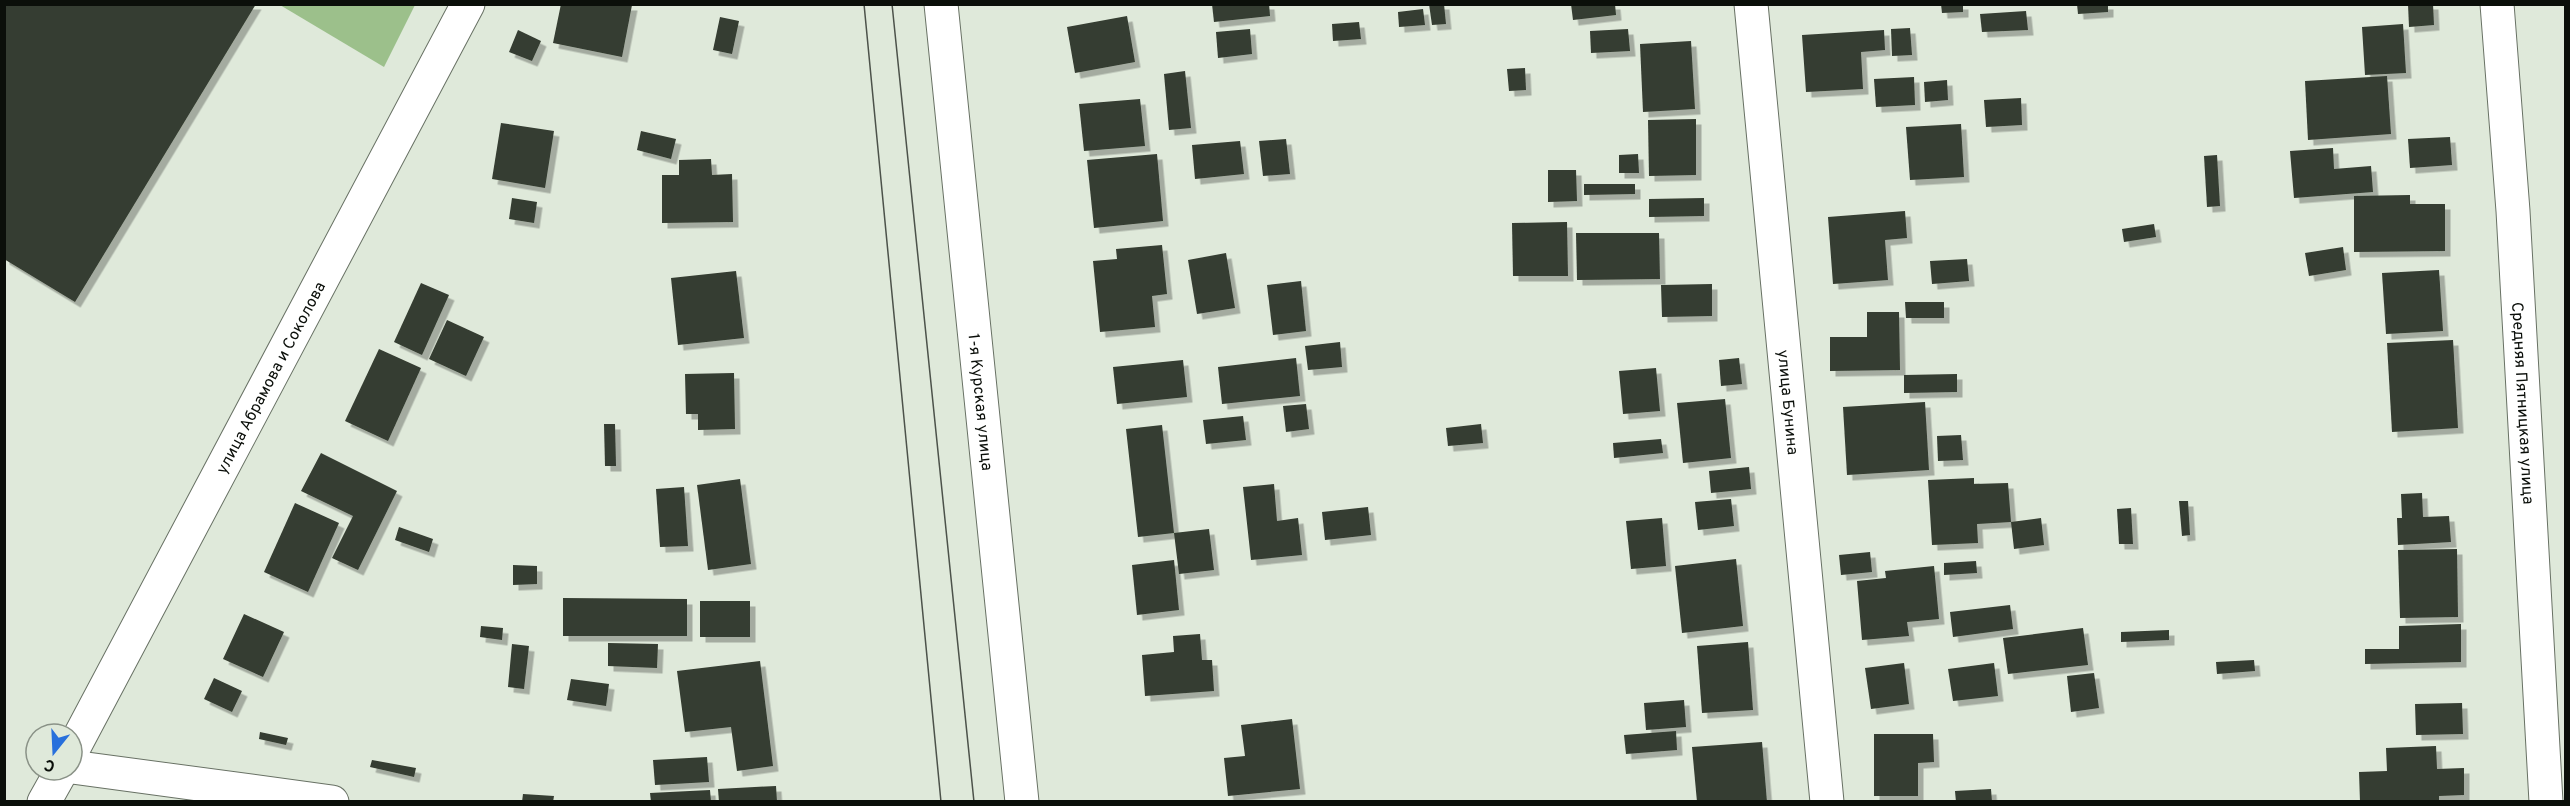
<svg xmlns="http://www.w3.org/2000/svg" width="2570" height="806" viewBox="0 0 2570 806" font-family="Overpass,sans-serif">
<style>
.green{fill:#9cc08b}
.building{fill:#343c30;filter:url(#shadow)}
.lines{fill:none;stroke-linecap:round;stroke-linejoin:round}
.minor-casing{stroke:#687164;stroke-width:35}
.minor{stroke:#fff;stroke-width:33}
.tram{stroke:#4c524a;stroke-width:1.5}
.labels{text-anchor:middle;stroke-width:6;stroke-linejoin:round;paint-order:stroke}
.street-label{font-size:16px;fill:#0b0f0a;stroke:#dfe9da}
</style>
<defs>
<filter id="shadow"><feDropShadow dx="5.5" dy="5.5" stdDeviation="0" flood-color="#0004"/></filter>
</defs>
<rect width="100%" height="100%" fill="#dfe9da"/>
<!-- green -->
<polygon class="green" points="280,5 415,5 384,67"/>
<!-- building -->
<g class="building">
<polygon points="4,4 256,4 75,302 4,259"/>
<polygon points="561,4 632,5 622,57 553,43"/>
<polygon points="1212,4 1269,4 1270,16 1214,22"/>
<polygon points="1429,4 1444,4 1446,24 1432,25"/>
<polygon points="1571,4 1615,4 1616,15 1573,20"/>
<polygon points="1941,4 1963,4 1963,12 1942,13"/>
<polygon points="2077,4 2108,4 2108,12 2078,14"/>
<polygon points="2408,4 2433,4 2434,25 2409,27"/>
<polygon points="1423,9 1425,25 1399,27 1398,12"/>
<polygon points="2026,11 2028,30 1982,32 1980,14"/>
<polygon points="1127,16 1135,62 1075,73 1067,27"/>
<polygon points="720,17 739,21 732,54 713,50"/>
<polygon points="1359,22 1361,39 1333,41 1332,24"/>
<polygon points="2403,24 2406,73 2365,75 2362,27"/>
<polygon points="1910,28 1912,55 1892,56 1891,29"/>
<polygon points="1250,29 1252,54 1218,58 1216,32"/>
<polygon points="1628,29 1630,51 1591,53 1590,31"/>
<polygon points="518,30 541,41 532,61 509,52"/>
<polygon points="1884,30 1885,50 1861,52 1863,89 1806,92 1802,35"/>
<polygon points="1691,41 1695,109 1643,112 1640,44"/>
<polygon points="1525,68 1526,90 1509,91 1507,69"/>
<polygon points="1185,71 1191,128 1169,130 1164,74"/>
<polygon points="2387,76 2391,134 2308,140 2305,81"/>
<polygon points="1914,77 1915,105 1876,107 1874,79"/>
<polygon points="1947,80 1948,100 1925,102 1924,82"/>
<polygon points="2021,98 2022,125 1986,127 1984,100"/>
<polygon points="1140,99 1145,146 1084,151 1079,104"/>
<polygon points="1696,119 1696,175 1649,176 1648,120"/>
<polygon points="501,123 554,131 545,188 492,179"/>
<polygon points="1961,124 1964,177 1910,180 1906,127"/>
<polygon points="641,131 676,139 671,159 637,150"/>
<polygon points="2450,137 2452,165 2410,168 2408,139"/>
<polygon points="1286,139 1290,174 1263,176 1259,141"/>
<polygon points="1240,141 1244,174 1195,179 1192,145"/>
<polygon points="2333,148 2334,169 2371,166 2373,192 2294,198 2290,151"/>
<polygon points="1157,154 1163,221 1094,228 1087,160"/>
<polygon points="1638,154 1639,173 1619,173 1619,155"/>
<polygon points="2217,155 2220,206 2207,207 2204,156"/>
<polygon points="711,159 712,175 732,174 733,222 662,223 662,175 679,175 679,160"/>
<polygon points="1548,170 1576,170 1577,201 1548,202"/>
<polygon points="1584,184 1635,184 1635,194 1584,195"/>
<polygon points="2410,195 2410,204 2445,204 2445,251 2354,252 2354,196"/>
<polygon points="512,198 537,202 534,223 509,219"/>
<polygon points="1704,198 1704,216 1649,217 1649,199"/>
<polygon points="1905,211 1907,238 1885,240 1888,280 1833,284 1828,217"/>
<polygon points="1567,222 1568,276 1513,276 1512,223"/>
<polygon points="2154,224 2156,237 2124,242 2122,229"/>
<polygon points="1576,233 1659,233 1660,279 1577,280"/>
<polygon points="1162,245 1167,294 1152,296 1155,327 1100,332 1093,261 1117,259 1116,249"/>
<polygon points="2343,247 2346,270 2309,276 2305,253"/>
<polygon points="1226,253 1235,308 1197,314 1188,260"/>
<polygon points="1967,259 1969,281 1932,284 1930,261"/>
<polygon points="2439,270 2443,331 2386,334 2382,273"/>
<polygon points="736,271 744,338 678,345 671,278"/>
<polygon points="1301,281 1306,331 1273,335 1267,285"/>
<polygon points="421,283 449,295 422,355 394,342"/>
<polygon points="1712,284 1712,316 1662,317 1661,285"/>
<polygon points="1905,302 1944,302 1944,318 1906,318"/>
<polygon points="1867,312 1899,312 1900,370 1830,371 1830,337 1867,337"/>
<polygon points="447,320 484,337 466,376 429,359"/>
<polygon points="2453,340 2458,428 2392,432 2387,343"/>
<polygon points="1340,342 1342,367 1308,370 1305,346"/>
<polygon points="379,349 421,368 388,441 345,421"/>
<polygon points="1296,358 1300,396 1222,404 1218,367"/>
<polygon points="1739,358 1742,384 1721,386 1719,360"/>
<polygon points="1183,360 1187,397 1117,404 1113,367"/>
<polygon points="1656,368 1660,411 1623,414 1619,371"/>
<polygon points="734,373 735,429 698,430 698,414 686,414 685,374"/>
<polygon points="1957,374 1957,392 1904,393 1904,375"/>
<polygon points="1725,399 1731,458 1683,463 1677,403"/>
<polygon points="1925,402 1929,470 1847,475 1843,407"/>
<polygon points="1306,404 1309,429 1286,432 1283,406"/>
<polygon points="1243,416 1246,440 1206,444 1203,420"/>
<polygon points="604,424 615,424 616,466 605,466"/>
<polygon points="1481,424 1483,443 1448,446 1446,428"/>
<polygon points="1162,425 1174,533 1209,529 1214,570 1179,574 1174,533 1138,537 1126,429"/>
<polygon points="1961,435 1963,460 1938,461 1937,436"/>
<polygon points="1661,439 1663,453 1614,458 1613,443"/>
<polygon points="321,453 397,491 358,570 332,558 353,516 301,491"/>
<polygon points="1749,467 1751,489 1711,493 1709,471"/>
<polygon points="1974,478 1974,484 2008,483 2011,522 2041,518 2044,545 2014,549 2011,522 1977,524 1978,543 1932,545 1928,480"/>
<polygon points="740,479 751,564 708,570 697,485"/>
<polygon points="1274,484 1277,521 1298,518 1302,555 1251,560 1243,487"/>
<polygon points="684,487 688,546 660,547 656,489"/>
<polygon points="2422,493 2423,517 2449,516 2451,542 2398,545 2397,518 2402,518 2401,494"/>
<polygon points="1731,499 1734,526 1698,530 1695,502"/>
<polygon points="2179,501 2188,501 2190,535 2182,536"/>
<polygon points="295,503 339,523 308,592 264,572"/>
<polygon points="1368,507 1371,535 1325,540 1322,512"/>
<polygon points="2131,508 2133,544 2119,544 2117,509"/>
<polygon points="1662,518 1666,566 1631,569 1626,521"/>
<polygon points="399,527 433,539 429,552 395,540"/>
<polygon points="2457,549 2458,617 2400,618 2398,550"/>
<polygon points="1870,552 1872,572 1841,575 1839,555"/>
<polygon points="1736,559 1743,626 1682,633 1675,566"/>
<polygon points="1174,560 1179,610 1137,615 1132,565"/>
<polygon points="1976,561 1977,573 1944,575 1944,563"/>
<polygon points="513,565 537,566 537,584 513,585"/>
<polygon points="1934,566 1939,619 1907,622 1909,636 1862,640 1857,581 1886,578 1885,571"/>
<polygon points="563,598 687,599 687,636 563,636"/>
<rect x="700" y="601" width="50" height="36"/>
<polygon points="2010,605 2013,629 1953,637 1950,612"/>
<polygon points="244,614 284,632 263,677 223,659"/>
<polygon points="2461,624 2461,662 2365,664 2365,649 2399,649 2399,626"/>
<polygon points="481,626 503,628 502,640 480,637"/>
<polygon points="2083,628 2088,665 2008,674 2003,638"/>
<polygon points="2169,630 2169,640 2121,642 2121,632"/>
<polygon points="1200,634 1202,660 1212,660 1214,691 1145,696 1142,655 1174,652 1173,636"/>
<polygon points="1748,642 1753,710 1702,713 1697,646"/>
<polygon points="608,643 658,644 657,668 608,666"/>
<polygon points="512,644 529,646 524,689 508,687"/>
<polygon points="2254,660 2255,671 2217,674 2216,662"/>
<polygon points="760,661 773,766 737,771 731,727 685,732 677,671"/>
<polygon points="1904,663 1909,704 1871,709 1865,668"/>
<polygon points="1994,663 1998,696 1953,701 1948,669"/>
<polygon points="2094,673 2099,708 2071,712 2067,676"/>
<polygon points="214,678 242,691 232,712 204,699"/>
<polygon points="571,679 609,684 606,706 567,700"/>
<polygon points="1684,700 1686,727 1646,730 1644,703"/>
<polygon points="2462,703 2463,734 2416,735 2415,704"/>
<polygon points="1292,719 1300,789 1228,796 1224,758 1245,756 1241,725"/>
<polygon points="1676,731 1677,750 1626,754 1624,735"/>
<polygon points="260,732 288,738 286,745 259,739"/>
<polygon points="1874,734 1933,734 1934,762 1918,763 1918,796 1874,796"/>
<polygon points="1762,742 1767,802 1697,802 1692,747"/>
<polygon points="2436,746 2437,769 2464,768 2464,795 2439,796 2439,802 2360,802 2359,772 2387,771 2386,748"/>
<polygon points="707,757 709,782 655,785 653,760"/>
<polygon points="372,760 416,768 414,777 370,767"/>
<polygon points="776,786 777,802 719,802 718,789"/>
<polygon points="1991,789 1992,802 1956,802 1955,791"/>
<polygon points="710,790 711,802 651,802 650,793"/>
<polygon points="523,794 554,796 553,802 522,802"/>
</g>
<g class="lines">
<defs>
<g id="minor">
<path id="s1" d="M941 4 1022 802"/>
<path id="s2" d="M1751 4 1827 802"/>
<path id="s3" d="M2497 4 2513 211 2546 802"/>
<path id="s4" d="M72 751 468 4"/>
<polyline points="72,767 332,802"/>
<polyline points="44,802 62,770"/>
</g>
</defs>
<!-- minor casing -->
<use href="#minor" class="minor-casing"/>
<!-- minor -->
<use href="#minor" class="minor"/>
<!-- tram -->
<g class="tram">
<polyline points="864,4 941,802"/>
<polyline points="892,4 974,802"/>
</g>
</g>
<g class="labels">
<!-- street labels -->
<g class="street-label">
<text dy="6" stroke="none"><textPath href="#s4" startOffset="423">улица Абрамова и Соколова</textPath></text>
<text dy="6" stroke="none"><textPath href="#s1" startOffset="400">1-я Курская улица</textPath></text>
<text dy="6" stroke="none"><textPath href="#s2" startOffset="400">улица Бунина</textPath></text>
<text dy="6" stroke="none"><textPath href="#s3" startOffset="400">Средняя Пятницкая улица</textPath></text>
</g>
</g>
<!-- border -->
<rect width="2570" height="806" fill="none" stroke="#0b0f0a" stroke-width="12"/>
<!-- north arrow -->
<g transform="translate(54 752) rotate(198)"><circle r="28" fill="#dfe9da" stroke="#8a9287" stroke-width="1.5"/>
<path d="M0-4.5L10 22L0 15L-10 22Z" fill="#2870dc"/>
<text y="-9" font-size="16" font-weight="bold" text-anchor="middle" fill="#0b0f0a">С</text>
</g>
</svg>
